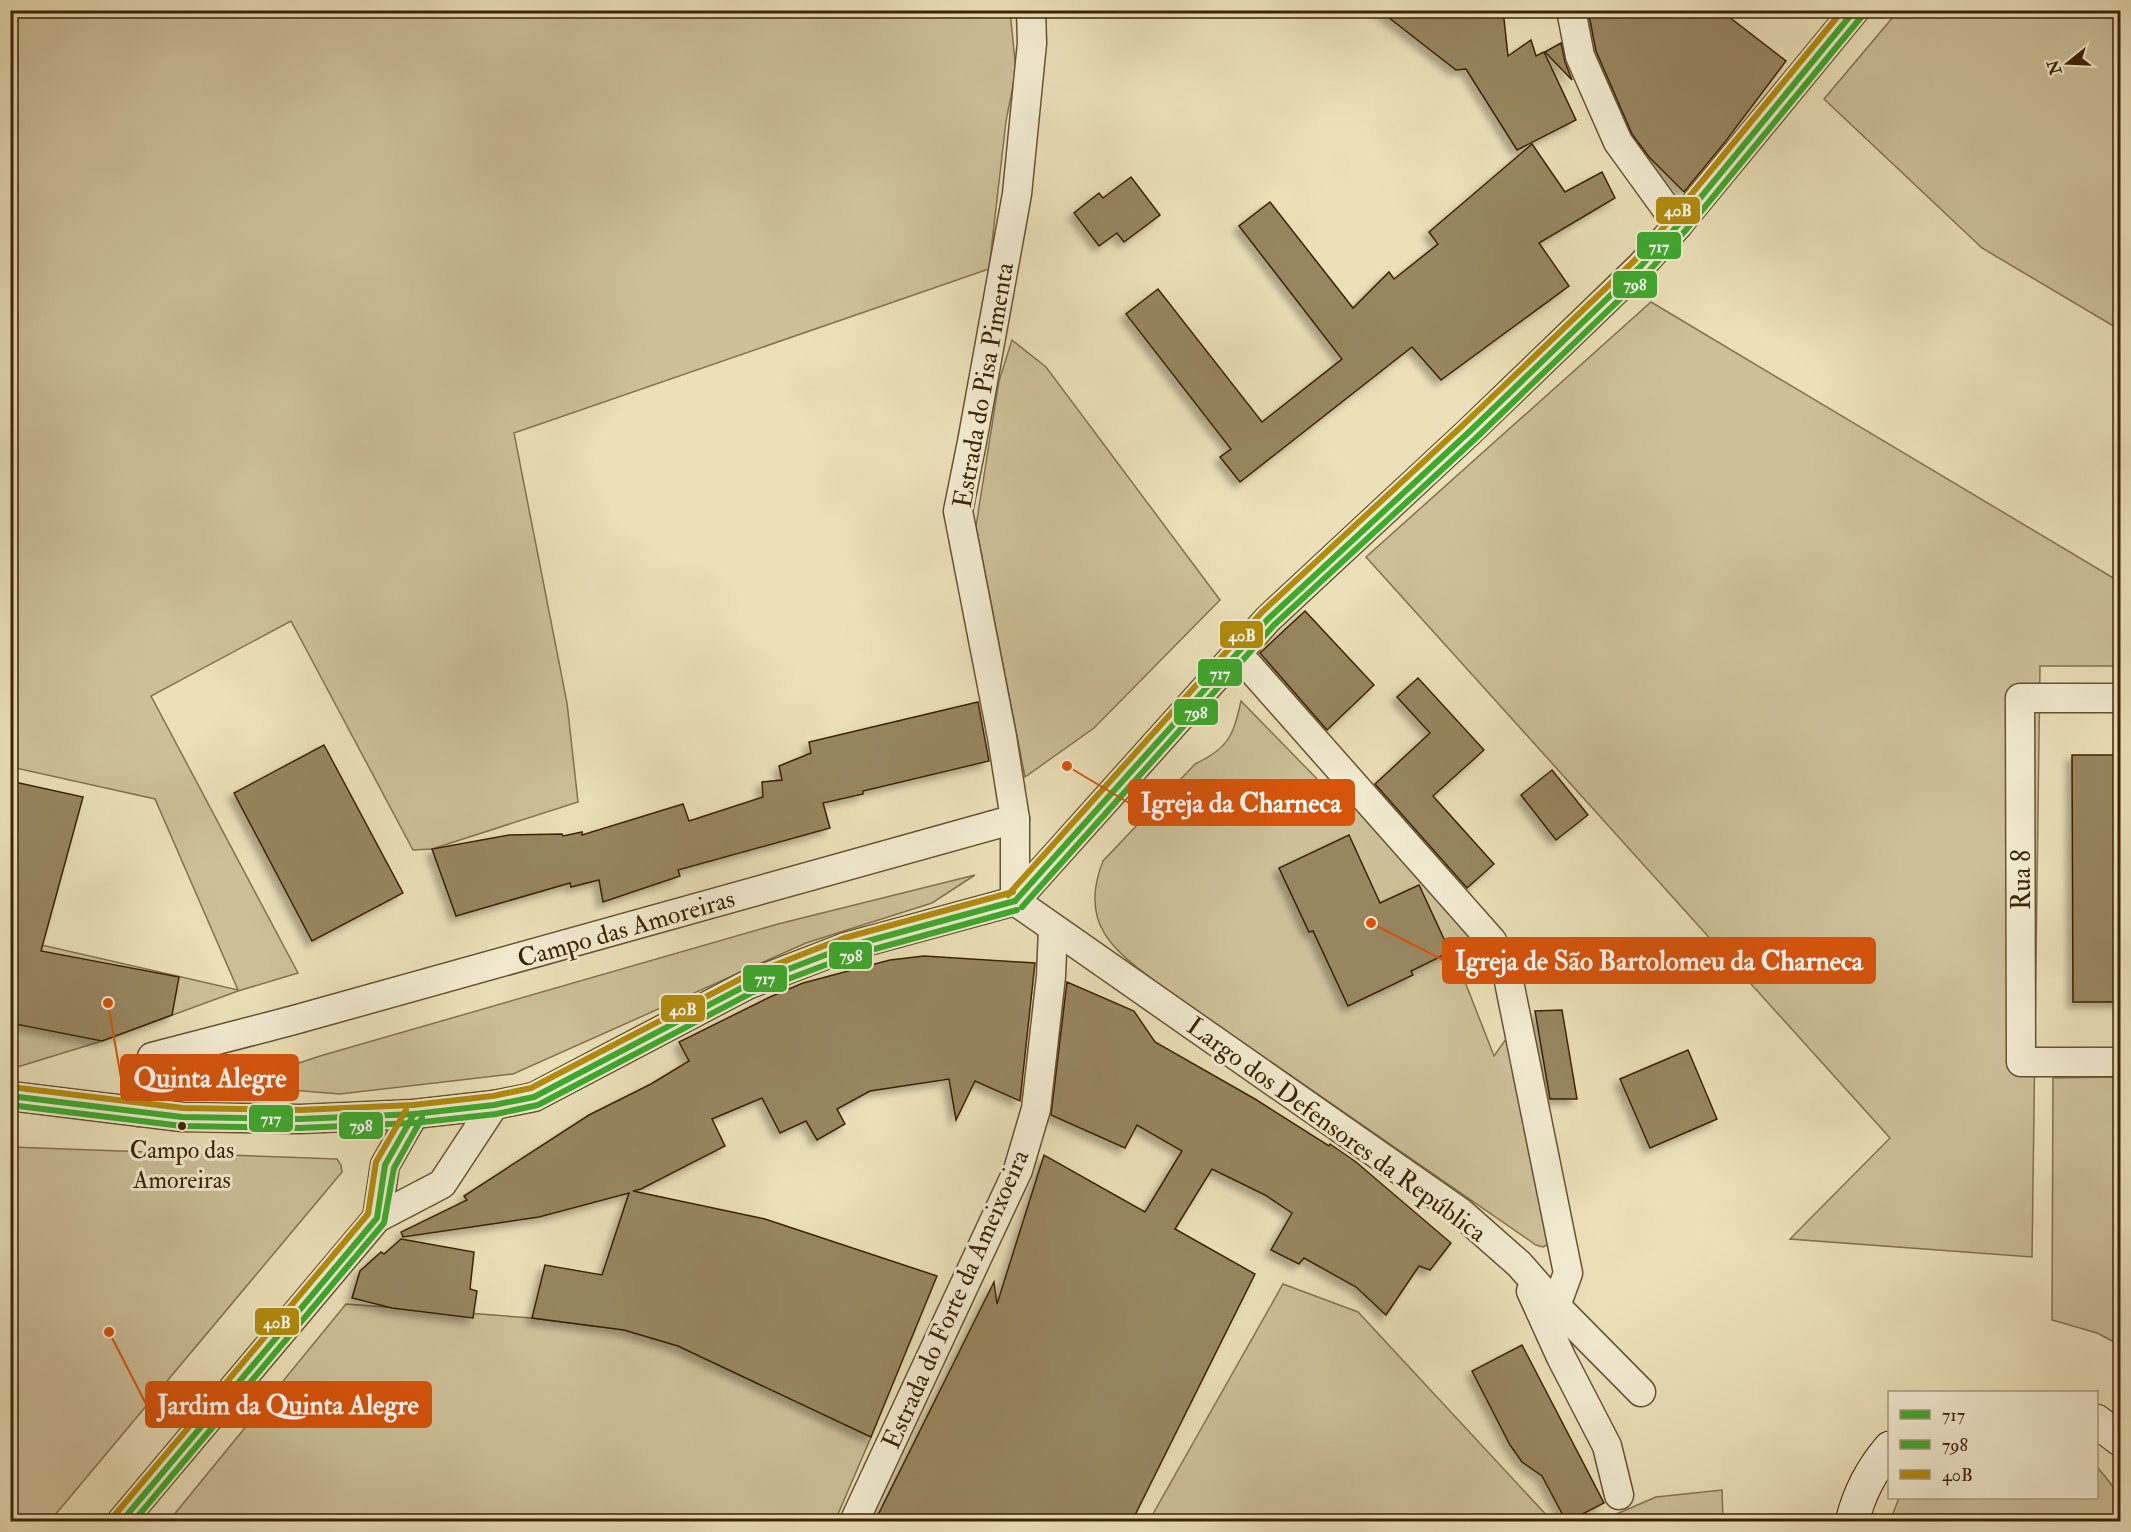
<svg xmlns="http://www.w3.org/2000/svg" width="2131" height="1532" viewBox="0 0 2131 1532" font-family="'IM FELL Double Pica',serif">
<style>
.green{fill:#cdc099;stroke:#84724e;stroke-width:1.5}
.building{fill:#978661;stroke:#3c2402;stroke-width:1.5;filter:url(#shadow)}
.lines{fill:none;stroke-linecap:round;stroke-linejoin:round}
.street-casing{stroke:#685330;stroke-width:31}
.secondary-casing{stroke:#3c2402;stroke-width:35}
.street{stroke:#f2ebd1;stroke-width:28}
.secondary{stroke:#f2ebd1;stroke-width:33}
.bus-1-casing{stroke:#f2ebd1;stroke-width:10}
.bus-2-casing{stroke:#f2ebd1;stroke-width:10}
.bus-3-casing{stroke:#f2ebd1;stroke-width:10}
.bus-1{stroke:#3caa2d;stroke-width:6}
.bus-2{stroke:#3caa2d;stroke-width:6}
.bus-3{stroke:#b18c0d;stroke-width:6}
.bus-dot{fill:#3c2402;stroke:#f2ebd1;stroke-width:2}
.labels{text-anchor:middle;stroke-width:6;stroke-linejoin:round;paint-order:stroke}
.bus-label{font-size:24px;fill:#3c2402;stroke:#f2ebd1}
.street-label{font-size:26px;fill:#3c2402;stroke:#f2ebd1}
.leader{fill:none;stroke:#d7540b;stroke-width:2}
.callout-dot{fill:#d7540b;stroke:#f2ebd1;stroke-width:2}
.callout{fill:#d7540b;stroke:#d7540b;stroke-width:2}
.callout-label{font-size:27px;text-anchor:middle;font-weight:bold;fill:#fff}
.line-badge{stroke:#f2ebd1;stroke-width:2}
.badge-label{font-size:16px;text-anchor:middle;font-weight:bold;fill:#fff}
</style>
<defs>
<filter id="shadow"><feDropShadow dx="-5.5" dy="5.5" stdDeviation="3" flood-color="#0004"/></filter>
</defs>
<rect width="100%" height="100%" fill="#ebe0b8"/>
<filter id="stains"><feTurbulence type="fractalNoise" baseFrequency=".00333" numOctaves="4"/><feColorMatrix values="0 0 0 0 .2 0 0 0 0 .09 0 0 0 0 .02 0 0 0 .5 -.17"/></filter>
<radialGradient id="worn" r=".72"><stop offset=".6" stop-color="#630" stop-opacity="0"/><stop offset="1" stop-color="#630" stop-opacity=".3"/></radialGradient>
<!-- green -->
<g class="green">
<polygon points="1899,10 2120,11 2120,330 1982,248 1824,99"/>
<polygon points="11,11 1010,11 1016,71 1006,121 989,269 514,433 567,703 578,802 432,849 413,850 291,621 151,696 298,973 238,991 102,1041 11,1069 11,938 238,990 155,799 11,767"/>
<polygon points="1651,302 2120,582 2120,666 2040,666 2032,1257 1790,1239 1890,1138 1366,557"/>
<polygon points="1012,340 1046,367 1220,600 1094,728 1025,777 976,526 999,381"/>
<path d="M1241 701 1321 783 1343 777 1405 846 1484 957 1460 969 1494 1056 1506 1039 1549 1235 1547 1245 1543 1247 1536 1245 1164 988C1116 952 1077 926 1103 861L1195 764C1229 748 1233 736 1241 701Z"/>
<polygon points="975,875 932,903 806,943 513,1074 340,1094 240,1086 254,1078 320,1056 778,924"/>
<polygon points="2120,1077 2120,1345 2097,1333 2052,1320 2053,1078"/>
<polygon points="11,1147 337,1159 341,1165 342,1172 50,1521 11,1521"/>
<polygon points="1283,1284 1358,1312 1552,1521 1149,1521"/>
<polygon points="346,1304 532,1318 624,1330 678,1346 871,1437 835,1521 168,1522"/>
<path d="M2097 1467C2115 1488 2121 1493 2120 1521H1890L1899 1498H2096Z"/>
<polygon points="1722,1490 1723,1521 1600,1521 1656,1497"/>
</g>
<!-- building -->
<g class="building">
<polygon points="1379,10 1503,10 1508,56 1531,40 1536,56 1544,52 1576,120 1517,150 1466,69 1456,70"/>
<polygon points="1588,10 1720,10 1786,61 1725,142 1684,192 1649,157 1632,134 1596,51"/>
<polygon points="1561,43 1565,62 1572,80 1545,52"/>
<polygon points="1532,144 1565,192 1602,172 1615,198 1539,243 1569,286 1441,380 1412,347 1240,482 1220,457 1231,449 1126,314 1158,289 1262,422 1342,359 1239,226 1270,202 1353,308 1389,272 1394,279 1438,244 1429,232"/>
<polygon points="1131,177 1160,215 1124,242 1117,233 1099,246 1074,213 1099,193 1103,198"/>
<polygon points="1305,611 1374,685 1327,730 1260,653"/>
<polygon points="1418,678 1484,750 1433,796 1494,864 1467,888 1375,784 1430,733 1397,697"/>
<polygon points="978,702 989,761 863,791 863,794 823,803 830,828 678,870 680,876 603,902 599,880 571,887 570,883 456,916 432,849 509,835 562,834 563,836 582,832 582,835 683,804 689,821 763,797 762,782 782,780 779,766 811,753 809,742"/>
<polygon points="324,745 403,893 312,941 234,793"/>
<polygon points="2072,755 2121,755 2121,1002 2073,1002"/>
<polygon points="1552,770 1588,815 1556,840 1521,795"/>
<polygon points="10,781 83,797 41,951 179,977 172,1015 102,1041 10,1023"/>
<polygon points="1349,835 1380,903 1419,885 1450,952 1411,971 1413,975 1348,1006 1313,931 1309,932 1279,868"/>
<polygon points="924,956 1035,963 1020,1101 975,1081 956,1120 949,1079 870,1091 837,1109 845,1124 817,1140 806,1121 780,1133 762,1098 712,1119 725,1146 641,1189 633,1191 765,1219 937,1276 871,1437 678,1346 624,1330 532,1318 545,1265 602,1275 629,1193 539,1217 403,1237 401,1232 467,1200 464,1196 589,1115 651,1084 689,1061 679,1042 770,997 803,983 890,960"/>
<polygon points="1067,982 1134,1011 1155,1042 1255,1099 1329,1146 1330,1144 1356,1162 1451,1243 1430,1270 1419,1266 1386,1315 1356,1287 1304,1258 1299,1264 1271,1250 1292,1213 1265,1195 1212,1169 1175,1229 1255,1274 1132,1521 875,1521 994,1282 997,1304 1044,1155 1145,1212 1182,1151 1137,1125 1125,1148 1051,1115"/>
<polygon points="1562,1010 1577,1099 1550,1099 1535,1011"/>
<polygon points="1688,1050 1717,1119 1650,1148 1620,1079"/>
<polygon points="401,1239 474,1252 470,1289 477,1291 473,1318 392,1308 352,1298 360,1271 381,1252 384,1254"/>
<polygon points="1522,1345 1604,1503 1569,1521 1566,1521 1542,1476 1522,1462 1510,1445 1472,1371"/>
</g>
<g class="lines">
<defs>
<g id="street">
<polyline points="1571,10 1580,56 1618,142 1678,225"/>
<polyline points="1238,654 1492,941 1506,967 1568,1273 1556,1306"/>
<polyline points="2120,698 2020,698 2021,1062 2120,1062"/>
<polyline points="1015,901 1268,619 1469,432 1641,266 1678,225 1855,10"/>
<polyline points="1015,901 1015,819 1002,737 958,511 972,442 1017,194 1032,43 1031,10"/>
<polyline points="1015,901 1460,1212 1519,1264 1556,1306 1641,1392"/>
<polyline points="10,1096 182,1117 300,1119 414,1114 494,1105 534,1097 747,985 846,947 1015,901"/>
<polyline points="139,1112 143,1080 152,1057 294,1020 1015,819"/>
<polyline points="377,1218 385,1165 414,1114"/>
<polyline points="1531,1291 1561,1357 1607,1446 1619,1495"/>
<polyline points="121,1522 377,1218 442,1184 494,1105"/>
<polyline points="854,1522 1018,1170 1036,1109 1051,976 1053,929"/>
</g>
<g id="secondary">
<polyline points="2096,1421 2120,1439"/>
<path d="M1852 1522C1859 1493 1871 1470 1890 1448"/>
</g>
</defs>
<!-- street casing -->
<use href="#street" class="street-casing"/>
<!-- secondary casing -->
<use href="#secondary" class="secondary-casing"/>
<!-- street -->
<use href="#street" class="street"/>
<!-- secondary -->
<use href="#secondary" class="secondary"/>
<defs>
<g id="bus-1">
<polyline points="1015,901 1268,619 1469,432 1641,266 1678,225 1855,10"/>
<polyline points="10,1096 182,1117 300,1119 414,1114 494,1105 534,1097 747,985 846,947 1015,901"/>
<polyline points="121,1522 377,1218 385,1165 414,1114"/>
</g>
<g id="bus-2">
<polyline points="1022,907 1274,625 1475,439 1648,272 1685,231 1862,16"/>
<polyline points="10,1105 182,1126 300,1128 414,1123 496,1114 538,1105 751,993 849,956 1017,910"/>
<polyline points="133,1522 384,1223 394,1168 422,1118"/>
</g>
<g id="bus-3">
<polyline points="1008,895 1262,612 1463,425 1635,260 1671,219 1843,10"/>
<polyline points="11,1087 183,1108 300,1110 413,1105 493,1096 531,1088 744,977 844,938 1013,892"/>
<polyline points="114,1516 368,1214 376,1162 406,1110"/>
</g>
</defs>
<!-- bus-1 casing -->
<use href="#bus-1" class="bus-1-casing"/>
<!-- bus-2 casing -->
<use href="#bus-2" class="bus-2-casing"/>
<!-- bus-3 casing -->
<use href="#bus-3" class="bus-3-casing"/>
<!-- bus-1 -->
<use href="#bus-1" class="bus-1"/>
<!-- bus-2 -->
<use href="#bus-2" class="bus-2"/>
<!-- bus-3 -->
<use href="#bus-3" class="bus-3"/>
</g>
<!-- markers -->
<circle class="bus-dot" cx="182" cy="1126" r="5"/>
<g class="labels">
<!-- bus labels -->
<g class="bus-label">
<text x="182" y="1158">Campo das<tspan x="182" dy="30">Amoreiras</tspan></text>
</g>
<!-- street labels -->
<g class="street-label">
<text transform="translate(983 385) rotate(-80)" y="9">Estrada do Pisa Pimenta</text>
<text transform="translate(2021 880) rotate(-90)" y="9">Rua 8</text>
<text transform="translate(626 928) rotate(-16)" y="9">Campo das Amoreiras</text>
<text transform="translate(1337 1129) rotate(36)" y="9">Largo dos Defensores da República</text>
<text transform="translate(955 1299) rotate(-66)" y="9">Estrada do Forte da Ameixoeira</text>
</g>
</g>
<!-- callouts -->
<path class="leader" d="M1067 766L1129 803M1371 923L1443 960M108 1003L121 1078M109 1332L146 1404"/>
<g class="callout-dot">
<circle cx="1067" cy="766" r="6"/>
<circle cx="1371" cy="923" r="6"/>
<circle cx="108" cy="1003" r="6"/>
<circle cx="109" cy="1332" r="6"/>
</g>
<g class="callout">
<rect x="1129" y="780" width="225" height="45" rx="6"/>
<rect x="1443" y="938" width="432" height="45" rx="6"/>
<rect x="121" y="1055" width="177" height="45" rx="6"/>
<rect x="146" y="1382" width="285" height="45" rx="6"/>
</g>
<g class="callout-label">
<text x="1241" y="812">Igreja da Charneca</text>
<text x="1659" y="970">Igreja de São Bartolomeu da Charneca</text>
<text x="210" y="1087">Quinta Alegre</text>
<text x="288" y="1414">Jardim da Quinta Alegre</text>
</g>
<g class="line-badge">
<rect x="1655" y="196" width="46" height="29" rx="6" fill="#b18c0d"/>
<rect x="1636" y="231" width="46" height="29" rx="6" fill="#3caa2d"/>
<rect x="1612" y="270" width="46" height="29" rx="6" fill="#3caa2d"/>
<rect x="1219" y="620" width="45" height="29" rx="6" fill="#b18c0d"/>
<rect x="1197" y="658" width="46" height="29" rx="6" fill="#3caa2d"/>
<rect x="1173" y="698" width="46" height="28" rx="6" fill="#3caa2d"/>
<rect x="828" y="941" width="45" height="29" rx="6" fill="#3caa2d"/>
<rect x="742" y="964" width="46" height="29" rx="6" fill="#3caa2d"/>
<rect x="660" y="994" width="46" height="29" rx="6" fill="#b18c0d"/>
<rect x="248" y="1104" width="46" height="29" rx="6" fill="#3caa2d"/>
<rect x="338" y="1111" width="46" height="29" rx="6" fill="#3caa2d"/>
<rect x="254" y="1307" width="46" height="29" rx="6" fill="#b18c0d"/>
</g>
<g class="badge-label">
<text x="1678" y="216">40B</text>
<text x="1659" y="252">717</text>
<text x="1635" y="290">798</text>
<text x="1242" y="641">40B</text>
<text x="1220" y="679">717</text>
<text x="1196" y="718">798</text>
<text x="851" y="961">798</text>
<text x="765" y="984">717</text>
<text x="683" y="1015">40B</text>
<text x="271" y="1124">717</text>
<text x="361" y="1131">798</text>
<text x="277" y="1328">40B</text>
</g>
<!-- margin -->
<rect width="2131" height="1532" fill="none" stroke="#ebe0b8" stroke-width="36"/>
<rect x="12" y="12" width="2107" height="1508" fill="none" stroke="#3c2402" stroke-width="3"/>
<rect x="18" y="18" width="2095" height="1496" fill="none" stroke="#3c2402" stroke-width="1.5"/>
<!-- legend -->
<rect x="1888" y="1391" width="210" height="108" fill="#f2ebd1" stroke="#a99b7e" stroke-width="1.5"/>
<rect x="1900" y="1410" width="30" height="9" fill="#3caa2d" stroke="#a99b7e" stroke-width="1.5"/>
<text x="1942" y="1421" font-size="18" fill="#3c2402">717</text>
<rect x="1900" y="1440" width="30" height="9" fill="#3caa2d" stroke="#a99b7e" stroke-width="1.5"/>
<text x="1942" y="1451" font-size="18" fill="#3c2402">798</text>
<rect x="1900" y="1470" width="30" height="9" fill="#b18c0d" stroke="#a99b7e" stroke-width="1.5"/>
<text x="1942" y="1481" font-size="18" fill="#3c2402">40B</text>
<!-- north arrow -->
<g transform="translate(2068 63) rotate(252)" stroke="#f2ebd1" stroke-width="4.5" paint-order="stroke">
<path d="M0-4.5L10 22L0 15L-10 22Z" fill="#3c2402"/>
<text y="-9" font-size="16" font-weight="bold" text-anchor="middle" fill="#3c2402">N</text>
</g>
<rect width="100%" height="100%" filter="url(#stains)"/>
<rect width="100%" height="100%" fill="url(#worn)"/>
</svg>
